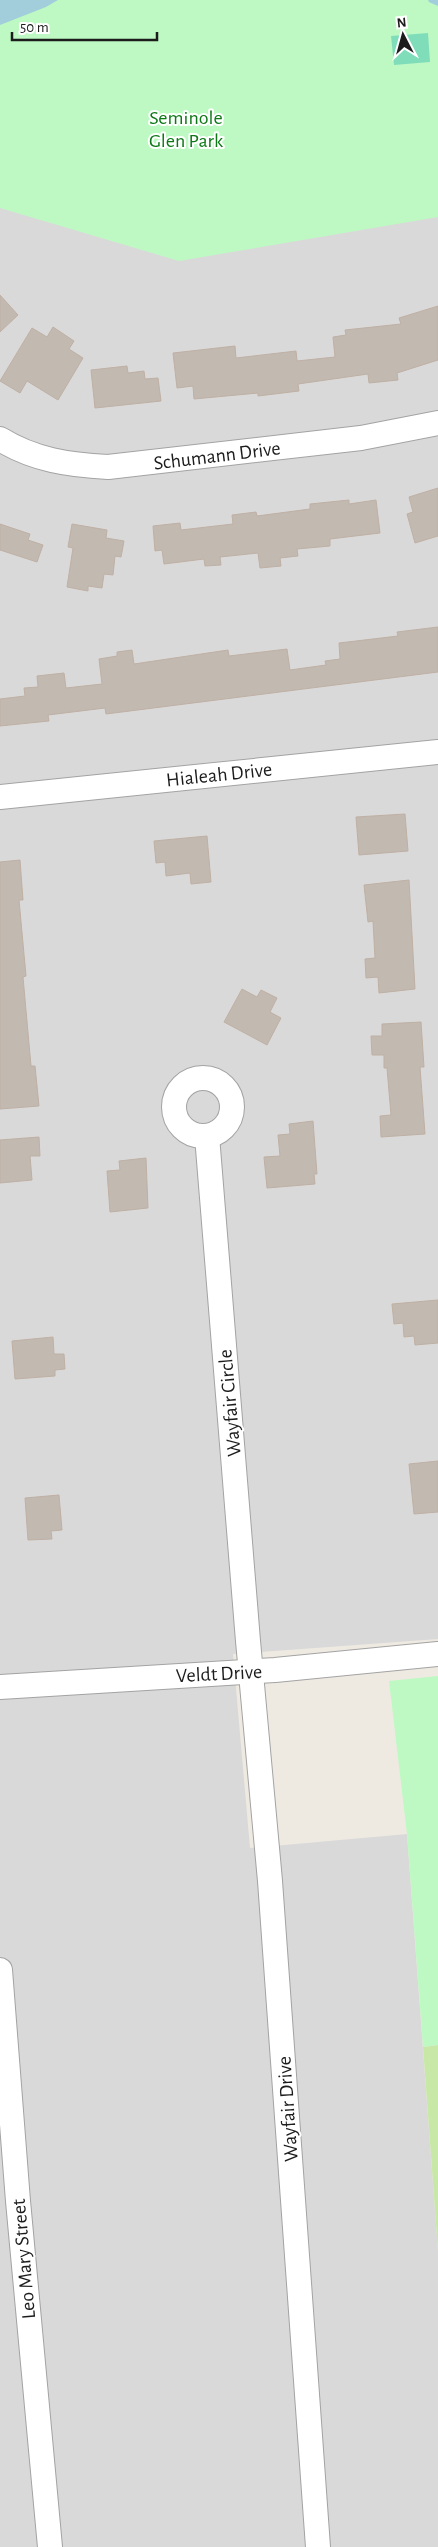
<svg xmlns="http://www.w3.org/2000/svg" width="438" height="2547" viewBox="0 0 438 2547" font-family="'Alegreya Sans',sans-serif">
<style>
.residential{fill:#dad9d9}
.grass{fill:#c7e8a7}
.park{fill:#bef9c3}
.pitch{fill:#7fddba}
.water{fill:#a2cedb}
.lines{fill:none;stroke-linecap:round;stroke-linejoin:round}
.stream{stroke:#a2cedb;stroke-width:5.5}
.building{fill:#c2b9b1;stroke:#bfb0a4}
.street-casing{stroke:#a3a3a3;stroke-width:26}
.street{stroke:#fff;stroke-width:24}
.labels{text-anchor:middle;stroke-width:4;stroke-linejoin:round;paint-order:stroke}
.park-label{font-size:20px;fill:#0c7916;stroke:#fff}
.street-label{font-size:20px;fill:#1c1c1c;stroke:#fff}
</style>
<rect width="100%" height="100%" fill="#eeeae2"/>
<!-- residential -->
<polygon class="residential" points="0,0 438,0 438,1639 233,1654 250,1848 407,1834 438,2251 438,2547 0,2547"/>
<!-- grass -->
<polygon class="grass" points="438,2045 438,2251 423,2047"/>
<!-- park -->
<g class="park">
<polygon points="0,0 438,0 438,217 179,261 0,208"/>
<polygon points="438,1676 438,2045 423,2047 407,1834 389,1681"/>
</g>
<!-- pitch -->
<polygon class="pitch" points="428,33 430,62 394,65 391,36"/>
<!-- water -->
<polygon class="water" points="0,0 58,0 46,7 0,25"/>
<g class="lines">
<!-- stream -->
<polyline class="stream" points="431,0 438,3"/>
</g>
<!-- building -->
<g class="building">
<polygon points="0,295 18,315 0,332"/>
<polygon points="438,306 438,360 397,373 398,380 369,383 368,374 298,384 299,391 258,396 258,393 194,399 193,386 177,388 173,353 235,346 236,358 296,351 297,361 335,357 333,337 346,335 345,330 401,324 399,318"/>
<polygon points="53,327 74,341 69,349 83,358 58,400 27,381 20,393 0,381 32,328 47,337"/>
<polygon points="127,366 128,373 144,371 145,379 158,378 161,401 95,408 91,370"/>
<polygon points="438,488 438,536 415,543 407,514 413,512 409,497"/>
<polygon points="349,500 349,504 376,500 380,533 330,539 330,546 297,549 298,556 280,558 281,566 260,568 258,553 220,557 221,565 205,566 204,559 164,564 162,550 155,551 153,526 180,523 181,530 233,524 232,515 256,512 257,516 310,509 310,504"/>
<polygon points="0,524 30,534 28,540 43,545 37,562 0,550"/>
<polygon points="72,524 107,530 106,538 124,541 121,557 115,556 113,575 104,574 102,588 88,586 88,591 67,587 73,548 68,547"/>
<polygon points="438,627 438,672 106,714 105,708 48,715 49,721 0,726 0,699 25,696 24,688 38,687 37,676 64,673 66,688 102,684 99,659 117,656 117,652 132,650 134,664 228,650 229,656 287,649 290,670 326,665 325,661 340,659 339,643 398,636 397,632"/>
<polygon points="405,814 408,851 359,855 356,817"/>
<polygon points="207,836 211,882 191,884 190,873 166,876 165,862 156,863 154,841"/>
<polygon points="20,860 23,900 19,900 26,976 23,977 31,1066 35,1066 39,1106 0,1109 0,862"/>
<polygon points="409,880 415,989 379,993 378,977 366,978 365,959 375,958 373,921 368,922 364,885"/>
<polygon points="242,989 257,997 261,990 277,998 270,1012 281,1018 267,1045 224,1022"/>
<polygon points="421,1022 424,1067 420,1067 425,1134 381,1137 380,1116 391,1115 387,1068 384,1068 384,1055 372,1055 371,1036 382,1036 382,1024"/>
<polygon points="313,1121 317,1174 314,1174 315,1184 267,1188 264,1157 280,1156 278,1135 290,1134 289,1124"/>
<polygon points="39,1137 40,1156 30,1156 32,1180 0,1183 0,1140"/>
<polygon points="146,1158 148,1208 110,1212 107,1171 120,1170 119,1161"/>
<polygon points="438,1300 438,1343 415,1345 414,1336 404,1337 403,1323 394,1324 392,1304"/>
<polygon points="53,1337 54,1354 64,1354 65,1369 55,1370 55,1376 15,1379 12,1341"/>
<polygon points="438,1461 438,1512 414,1514 409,1464"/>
<polygon points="59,1495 62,1530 51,1531 52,1539 28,1540 25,1498"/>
</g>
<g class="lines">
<defs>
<g id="street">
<path d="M0 439C34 460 69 465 108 467L361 438 438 423"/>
<polyline points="0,797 438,752"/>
<circle cx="203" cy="1107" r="29"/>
<polyline points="207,1136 248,1641 270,1881 318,2547"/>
<polyline points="0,1687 275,1670 438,1654"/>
<polyline points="0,1970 18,2201 50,2547"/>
</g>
</defs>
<!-- street casing -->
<use href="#street" class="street-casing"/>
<!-- street -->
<use href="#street" class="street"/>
</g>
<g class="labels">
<!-- park labels -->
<g class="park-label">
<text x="186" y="124">Seminole<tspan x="186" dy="23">Glen Park</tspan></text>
</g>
<!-- street labels -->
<g class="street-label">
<text transform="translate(217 455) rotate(-7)" y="7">Schumann Drive</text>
<text transform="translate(219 774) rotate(-6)" y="7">Hialeah Drive</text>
<text transform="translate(229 1403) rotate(-95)" y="7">Wayfair Circle</text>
<text transform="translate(219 1673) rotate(-3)" y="7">Veldt Drive</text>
<text transform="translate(287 2109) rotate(-94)" y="7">Wayfair Drive</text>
<text transform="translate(23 2259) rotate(-95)" y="7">Leo Mary Street</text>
</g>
</g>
<!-- north arrow -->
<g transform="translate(403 35) rotate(354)" stroke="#ffffff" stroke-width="4" paint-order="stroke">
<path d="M0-4L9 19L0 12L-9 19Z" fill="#1c1c1c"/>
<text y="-8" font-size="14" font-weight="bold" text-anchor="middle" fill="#1c1c1c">N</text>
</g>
<!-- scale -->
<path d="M12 32v8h145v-8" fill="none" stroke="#1c1c1c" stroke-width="2.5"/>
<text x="20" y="32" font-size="15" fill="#1c1c1c" stroke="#ffffff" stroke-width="4" paint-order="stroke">50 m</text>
</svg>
